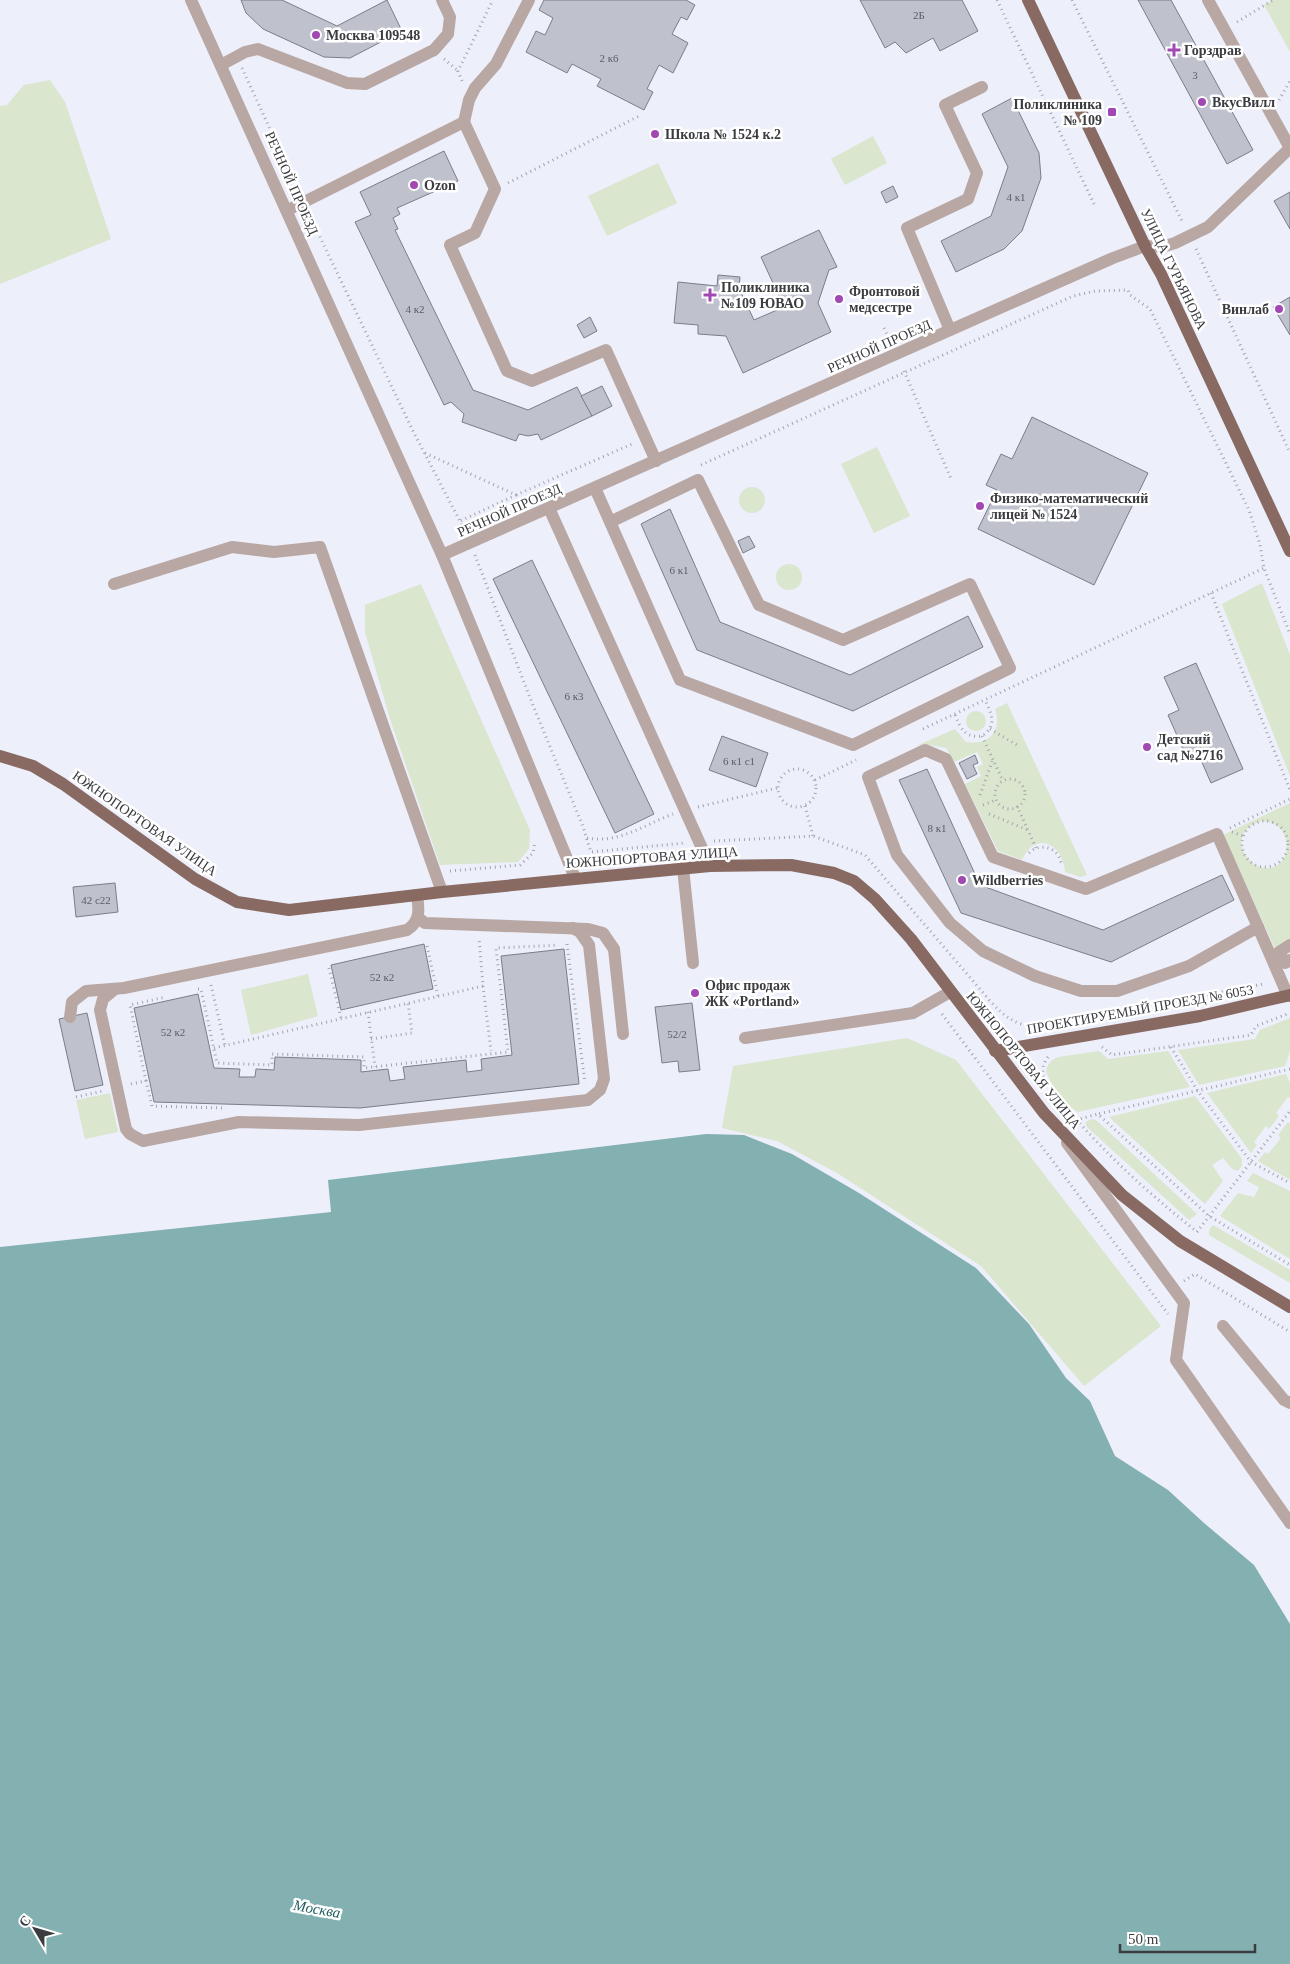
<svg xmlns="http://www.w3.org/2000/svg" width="1290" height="1964" viewBox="0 0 1290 1964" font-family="'Times New Roman',serif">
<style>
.green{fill:#dae6ce;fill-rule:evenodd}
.water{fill:#83b0b1}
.building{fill:#bfc2cd;stroke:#7b7d88}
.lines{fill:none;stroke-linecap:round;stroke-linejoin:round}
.path{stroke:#a3a5ad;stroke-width:3;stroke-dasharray:1 4;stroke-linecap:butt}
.minor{stroke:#b8a7a3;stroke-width:12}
.major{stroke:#886a63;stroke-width:12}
.poi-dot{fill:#a248b3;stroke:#fff;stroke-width:2}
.labels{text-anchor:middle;stroke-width:5;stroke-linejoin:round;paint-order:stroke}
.number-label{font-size:11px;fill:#5c5e63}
.poi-label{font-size:14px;font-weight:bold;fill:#3b3c40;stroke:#fff;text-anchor:start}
.street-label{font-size:14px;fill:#3b3c40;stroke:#fff}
.water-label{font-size:15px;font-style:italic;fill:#226062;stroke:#fff}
</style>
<rect width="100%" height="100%" fill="#edeffb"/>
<!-- green -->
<g class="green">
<polygon points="1273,0 1290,0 1290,52 1264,5"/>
<polygon points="50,80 65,102 111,239 0,284 0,106 7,105 24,85"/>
<polygon points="873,136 887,163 845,185 831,159"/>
<polygon points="658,163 677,203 607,236 588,196"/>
<polygon points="877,447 910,516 874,533 841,464"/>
<circle cx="752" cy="500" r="13"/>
<circle cx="789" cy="577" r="13"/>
<polygon points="1262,583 1290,655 1290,776 1222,604"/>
<polygon points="421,584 530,830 529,849 518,862 440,865 390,719 365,632 365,605"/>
<path d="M1007 703 1087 875 1080 877 1065 872C1063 843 1035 830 1022 860L998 851 965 784 981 776 977 767 983 764 977 752 954 762 946 748 924 744 916 746 955 729 966 742C988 746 1003 731 995 709Z"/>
<circle cx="976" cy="721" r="10"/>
<path d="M1290 803V945L1279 952 1284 968 1223 835ZM1261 821C1279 821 1290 835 1286 854 1268 894 1212 838 1261 821Z"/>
<polygon points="308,974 318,1016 251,1035 241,990"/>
<polygon points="1290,1018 1290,1051 1285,1066 1199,1085 1178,1050 1255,1039 1260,1030"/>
<polygon points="907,1038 956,1060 1161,1326 1084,1386 981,1266 837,1173 777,1141 722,1128 733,1066"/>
<path d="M1099 1051 1108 1059 1168 1051 1190 1087 1078 1112C1064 1106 1051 1085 1046 1071 1048 1064 1051 1060 1058 1057Z"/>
<polygon points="1286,1074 1290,1083 1290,1098 1288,1097 1276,1113 1279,1116 1269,1129 1266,1126 1254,1142 1257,1145 1251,1153 1207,1093"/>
<polygon points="110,1093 118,1132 85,1139 76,1100"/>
<polygon points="1195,1096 1242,1159 1242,1166 1238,1171 1232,1169 1223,1158 1212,1165 1223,1181 1205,1204 1109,1117"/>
<polygon points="1092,1119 1096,1120 1197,1214 1189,1220 1086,1126 1086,1122"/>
<polygon points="1288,1122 1290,1124 1290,1180 1258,1161 1265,1152 1268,1154 1281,1138 1278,1135"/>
<polygon points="1253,1173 1290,1191 1290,1259 1220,1216 1238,1193 1254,1197 1259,1187 1247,1181"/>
<polygon points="1213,1225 1290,1270 1290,1283 1209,1235 1209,1230"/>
</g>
<!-- water -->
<polygon class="water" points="706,1134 744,1135 792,1154 859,1193 976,1268 1029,1324 1066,1378 1090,1401 1115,1456 1168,1490 1204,1523 1254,1565 1290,1624 1290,1964 0,1964 0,1247 331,1212 328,1180"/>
<!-- building -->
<g class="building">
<polygon points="241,0 282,0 337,26 387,0 402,31 350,58 324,57 263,29 246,13"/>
<polygon points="544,0 686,0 695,5 687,20 681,17 672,34 688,43 673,73 659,65 647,89 653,92 644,110 597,86 601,79 572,64 567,73 526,52 536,31 545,35 553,18 539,10"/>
<polygon points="860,0 962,0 978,31 940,51 933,38 906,53 895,42 885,48"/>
<polygon points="1138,0 1171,0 1253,150 1227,164"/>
<polygon points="1012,98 1039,153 1041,178 1022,231 1004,249 956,272 941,241 991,216 1008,167 982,114"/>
<polygon points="444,151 458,181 397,208 400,214 393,218 398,229 395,230 473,390 528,410 577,387 592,416 541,440 538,434 528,436 519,434 516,441 462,422 464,414 451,402 444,405 355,222 371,215 360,192"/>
<polygon points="893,186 898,197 886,203 881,192"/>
<polygon points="1290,192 1290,229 1274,201"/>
<polygon points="819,230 837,267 829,270 818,303 831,332 743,373 726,336 698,334 698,325 674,323 678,282 717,286 718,275 740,277 739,288 754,320 784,307 761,257"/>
<polygon points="1290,297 1290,335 1273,307"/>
<polygon points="590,317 597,331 584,338 577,325"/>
<polygon points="602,386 612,406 592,416 581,396"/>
<polygon points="1032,417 1148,473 1094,585 978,529 997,490 986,485 1001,454 1012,459"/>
<polygon points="670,509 720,622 850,675 968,616 983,647 853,711 697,650 641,524"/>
<polygon points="749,536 755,547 743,553 738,541"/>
<polygon points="532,560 654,814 615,833 493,579"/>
<polygon points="1196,663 1243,769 1211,783 1197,751 1186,756 1168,715 1179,710 1164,677"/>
<polygon points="722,736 768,753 756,787 709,770"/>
<polygon points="975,755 978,763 973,765 977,774 967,779 959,763"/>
<polygon points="927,769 980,885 1103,930 1222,875 1234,900 1111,962 961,913 899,780"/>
<polygon points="115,883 118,912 76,917 73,887"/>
<polygon points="424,944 433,989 341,1010 331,965"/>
<polygon points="564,949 579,1084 360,1108 154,1102 134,1008 198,994 214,1068 240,1069 239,1077 255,1077 256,1069 274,1070 275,1057 361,1060 361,1072 388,1069 390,1081 405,1079 403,1067 466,1060 467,1072 482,1070 481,1059 512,1055 501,956"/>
<polygon points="692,1003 700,1070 679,1072 678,1061 662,1063 655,1007"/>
<polygon points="87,1013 103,1085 75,1091 59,1019"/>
</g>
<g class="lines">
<!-- path -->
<g class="path">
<polyline points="997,0 1094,204"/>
<polyline points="1072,0 1183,223"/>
<polyline points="1237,22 1273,0"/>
<polyline points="444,59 458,71"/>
<polyline points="242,68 298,190"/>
<polyline points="462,81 458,71 493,0"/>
<polyline points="1279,100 1290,81"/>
<polyline points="508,183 641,115"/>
<polyline points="309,214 413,431 464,529"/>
<polyline points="1196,249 1290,453"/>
<polyline points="884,328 890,341"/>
<polyline points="904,371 952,481"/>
<polyline points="425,453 516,495 460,521"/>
<polyline points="701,465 1073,296 1095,291 1128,290 1130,295 1150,309 1249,510 1260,545 1264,568 1290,634"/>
<polyline points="516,495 632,444"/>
<polyline points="475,555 532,703 582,824 591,852 685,843"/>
<polyline points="1211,593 1290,790"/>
<path d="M955 715C961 729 965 738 982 736 997 726 992 714 985 700"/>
<polyline points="923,729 1264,568"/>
<polyline points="990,729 1017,745"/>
<polyline points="982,736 1003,781"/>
<circle cx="797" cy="788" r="19"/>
<circle cx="1010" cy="794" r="15"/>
<polyline points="815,780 856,760"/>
<polyline points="980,795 993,759"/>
<polyline points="983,805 996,800"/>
<polyline points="805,806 813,836"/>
<polyline points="1017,806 1036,848"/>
<polyline points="698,807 777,788"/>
<polyline points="989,814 1028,830"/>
<circle cx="1265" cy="844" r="23"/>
<polyline points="1230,828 1290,799"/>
<polyline points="1232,832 1243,836"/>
<path d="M587 838C618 844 644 825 673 814"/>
<path d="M714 841 813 836 865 855 991 1002C1005 1017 1014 1024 1035 1027L1264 984"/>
<path d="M1029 853C1040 842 1059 847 1061 864"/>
<polyline points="450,871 520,865 533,853 535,841"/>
<polyline points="567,944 585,1083"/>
<polyline points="427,946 438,996"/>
<polyline points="329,968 341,1018"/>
<polyline points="211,985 225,1045"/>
<polyline points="483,986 491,1051"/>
<polyline points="198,989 201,989 217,1063 272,1065 272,1054 364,1057 364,1068 508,1052 496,948 558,945"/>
<polyline points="368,1012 375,1067"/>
<polyline points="942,1014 1168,1314"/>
<polyline points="371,1039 412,1033 408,1003"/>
<polyline points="1102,1047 1112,1055 1251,1035 1256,1026 1290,1013"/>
<polyline points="1171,1047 1197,1090 1251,1162 1290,1183"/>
<polyline points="214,1048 483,986 479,938"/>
<path d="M1048 1057C1044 1062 1042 1068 1043 1075 1047 1086 1058 1097 1065 1106 1104 1153 1148 1193 1196 1231"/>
<polyline points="1290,1069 1098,1114 1209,1216 1290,1265"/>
<polyline points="146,1081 130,1005 166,997"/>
<polyline points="131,1084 146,1081 152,1106 223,1108"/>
<polyline points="76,1097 103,1091"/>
<polyline points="1076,1120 1098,1114"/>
<polyline points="1197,1232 1290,1111"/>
<polyline points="1184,1281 1195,1274 1290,1332"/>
</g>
<!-- minor -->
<g class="minor">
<polyline points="191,0 442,555 575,878"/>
<polyline points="1208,0 1290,148"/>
<polyline points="221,65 245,52 258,49 347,83 365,84 434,50 448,34 450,17 442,0"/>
<polyline points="464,122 469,100 475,88 496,64 529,0"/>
<polyline points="288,210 464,122 495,189 475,233 450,245 507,371 532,381 606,350 656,461"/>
<polyline points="950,330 907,228 968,199 977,173 945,105 982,87"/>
<polyline points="595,488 680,680 853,745 1010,668 970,584 843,640 759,605 698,480 610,522"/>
<polyline points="549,508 710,866"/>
<polyline points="442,555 1113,258 1145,246 1162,247 1175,243 1208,227 1289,149"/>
<polyline points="114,584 232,547 274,552 320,547 442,892"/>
<polygon points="925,750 946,759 993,857 1086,889 1217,834 1258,927 1189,966 1117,991 1081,991 1035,976 983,951 950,923 897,855 868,777"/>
<polyline points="683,868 693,963"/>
<polyline points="418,918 425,923 588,929 603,933 614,949 623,1034"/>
<polyline points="1258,927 1288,996"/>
<polyline points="1290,945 1279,952 1285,963 1290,960"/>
<polyline points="115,989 103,999 100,1010 126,1129 130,1134 143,1141 239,1122 359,1125 588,1100 600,1090 604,1079 589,945 580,932 573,928"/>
<path d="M70 1017 72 1002 86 991 124 988 407 930C421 921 419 909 417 895"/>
<polyline points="745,1038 913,1013 950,992"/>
<polyline points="1067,1143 1184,1303 1176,1360 1290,1523"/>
<polyline points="1223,1326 1284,1400 1290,1403"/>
</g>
<!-- major -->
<g class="major">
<polyline points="1028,0 1145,246 1161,274 1290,551"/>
<polyline points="0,756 33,766 63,784 195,879 237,902 289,910 442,892 710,866 791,865 834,873 854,881 875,899 911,939 1044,1113 1122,1195 1180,1241 1290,1307"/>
<polyline points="995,1051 1200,1016 1290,995"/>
</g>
</g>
<!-- markers -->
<g class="poi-dot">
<circle cx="316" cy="35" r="5"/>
<path d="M1171.5 42.5h5v5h5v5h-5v5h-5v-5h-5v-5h5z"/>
<circle cx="1202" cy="102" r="5"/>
<rect x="1107" y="107" width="10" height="10" rx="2.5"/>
<circle cx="655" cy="134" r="5"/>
<circle cx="414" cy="185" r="5"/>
<path d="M707.5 287.5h5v5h5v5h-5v5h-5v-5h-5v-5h5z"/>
<circle cx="839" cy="299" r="5"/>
<circle cx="1279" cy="309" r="5"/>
<circle cx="980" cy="506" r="5"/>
<circle cx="1147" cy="747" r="5"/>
<circle cx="962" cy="880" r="5"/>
<circle cx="695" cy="993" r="5"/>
</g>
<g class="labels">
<!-- number labels -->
<g class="number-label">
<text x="919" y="19">2Б</text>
<text x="609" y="62">2 к6</text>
<text x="1195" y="79">3</text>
<text x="1016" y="201">4 к1</text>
<text x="415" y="313">4 к2</text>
<text x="679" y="574">6 к1</text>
<text x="574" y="700">6 к3</text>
<text x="739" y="765">6 к1 с1</text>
<text x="937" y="832">8 к1</text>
<text x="96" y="904">42 с22</text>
<text x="382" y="981">52 к2</text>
<text x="173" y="1036">52 к2</text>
<text x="677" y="1038">52/2</text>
</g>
<!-- poi labels -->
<g class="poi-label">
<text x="326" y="40">Москва 109548</text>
<text x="1184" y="55">Горздрав</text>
<text x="1212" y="107">ВкусВилл</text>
<text x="1102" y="109" text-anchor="end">Поликлиника<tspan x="1102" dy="16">№ 109</tspan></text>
<text x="665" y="139">Школа № 1524 к.2</text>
<text x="424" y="190">Ozon</text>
<text x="721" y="292">Поликлиника<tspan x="721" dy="16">№109 ЮВАО</tspan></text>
<text x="849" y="296">Фронтовой<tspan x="849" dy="16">медсестре</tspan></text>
<text x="1269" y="314" text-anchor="end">Винлаб</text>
<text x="990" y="503">Физико-математический<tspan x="990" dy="16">лицей № 1524</tspan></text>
<text x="1157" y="744">Детский<tspan x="1157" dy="16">сад №2716</tspan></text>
<text x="972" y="885">Wildberries</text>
<text x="705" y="990">Офис продаж<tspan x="705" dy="16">ЖК «Portland»</tspan></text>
</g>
<!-- street labels -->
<g class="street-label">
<text transform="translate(292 183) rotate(66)" y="5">РЕЧНОЙ ПРОЕЗД</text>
<text transform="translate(1174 269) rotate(64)" y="5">УЛИЦА ГУРЬЯНОВА</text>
<text transform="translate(879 346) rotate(-24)" y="5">РЕЧНОЙ ПРОЕЗД</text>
<text transform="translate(509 510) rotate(-24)" y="5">РЕЧНОЙ ПРОЕЗД</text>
<text transform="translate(145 823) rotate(35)" y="5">ЮЖНОПОРТОВАЯ УЛИЦА</text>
<text transform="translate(652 857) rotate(-4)" y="5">ЮЖНОПОРТОВАЯ УЛИЦА</text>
<text transform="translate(1140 1009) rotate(-10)" y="5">ПРОЕКТИРУЕМЫЙ ПРОЕЗД № 6053</text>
<text transform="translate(1024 1060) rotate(51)" y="5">ЮЖНОПОРТОВАЯ УЛИЦА</text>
</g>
<!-- water labels -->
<g class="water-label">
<text transform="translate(317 1909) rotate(10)" y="5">Москва</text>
</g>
</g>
<!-- north arrow -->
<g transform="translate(35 1929) rotate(308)" stroke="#ffffff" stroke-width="4" paint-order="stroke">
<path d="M0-4L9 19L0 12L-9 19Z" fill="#3b3c40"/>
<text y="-8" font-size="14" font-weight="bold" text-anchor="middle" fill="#3b3c40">С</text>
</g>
<!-- scale -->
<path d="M1120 1944v8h135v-8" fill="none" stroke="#3b3c40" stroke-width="2.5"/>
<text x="1128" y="1944" font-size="15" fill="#3b3c40" stroke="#ffffff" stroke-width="4" paint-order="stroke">50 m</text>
</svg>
